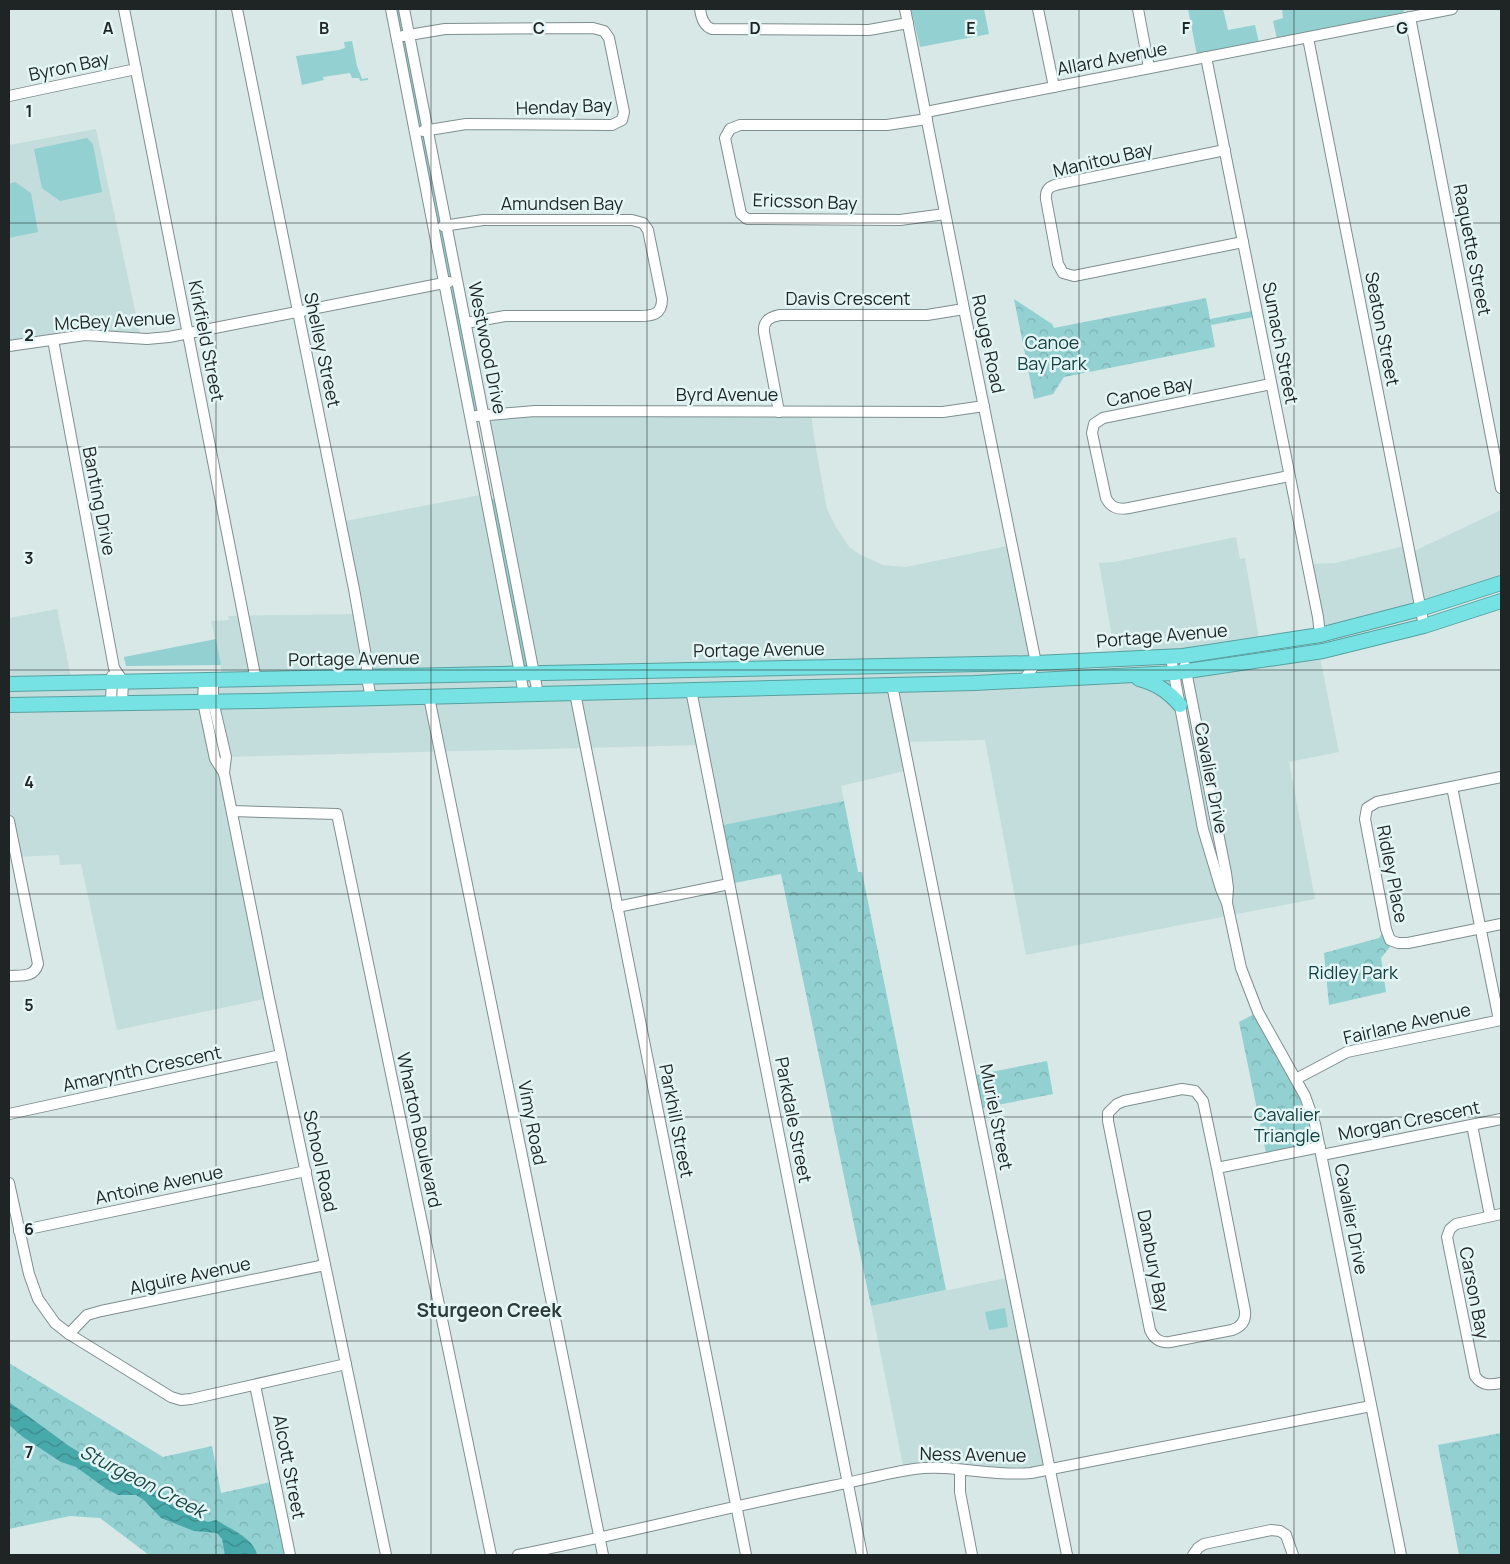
<svg xmlns="http://www.w3.org/2000/svg" width="1510" height="1564" viewBox="0 0 1510 1564" font-family="Manrope,sans-serif">
<style>
.built{fill:#c3dddd}
.grass{fill:#92d0d1}
.park{fill:url(#park-crowns)}
.water{fill:url(#water-waves)}
.lines{fill:none;stroke-linecap:round;stroke-linejoin:round}
.minor-casing{stroke:#7f8e8e;stroke-width:12}
.highway-casing{stroke:#58a0a0;stroke-width:16}
.minor{stroke:#fff;stroke-width:10}
.highway{stroke:#77e2e3;stroke-width:14}
.grid{fill:none;stroke:#1f2525;stroke-width:1;stroke-opacity:0.55}
.labels{text-anchor:middle;stroke-width:5;stroke-linejoin:round;paint-order:stroke}
.street-label{font-size:18px;fill:#1f2525;stroke:#e4f5f5}
.park-label{font-size:18px;fill:#144142;stroke:#e4f5f5}
.neighbourhood-label{font-size:19px;font-weight:bold;fill:#2c3a3a;stroke:#e4f5f5}
.water-label{font-size:19px;font-style:italic;fill:#1c4949;stroke:#e4f5f5}
.grid-label{font-size:16px;text-anchor:middle;font-weight:bold;fill:#1f2525;stroke:#e4f5f5;stroke-width:5;stroke-linejoin:round;paint-order:stroke}
</style>
<defs>
<pattern id="park-crowns" width="20" height="18" patternUnits="userSpaceOnUse" patternTransform="scale(1.25)"><rect width="20" height="18" fill="#92d0d1"/><path d="M2 6a3 3 0 1 1 6 0M12 15a3 3 0 1 1 6 0" fill="none" stroke="#7db2b3"/></pattern>
<pattern id="water-waves" width="16" height="10" patternUnits="userSpaceOnUse" patternTransform="scale(1.25)"><rect width="16" height="10" fill="#48a9ab"/><path d="M0 5q4-4 8 0t8 0" fill="none" stroke="#3b898b"/></pattern>
</defs>
<rect width="100%" height="100%" fill="#d7e8e7"/>
<!-- built -->
<g class="built">
<polygon points="96,129 141,338 100,335 9,346 9,145"/>
<polygon points="811,412 814,437 827,509 836,527 849,547 859,554 883,565 906,567 1012,545 1036,663 1023,681 1319,652 1339,752 1289,762 1315,899 1026,955 985,740 904,742 909,770 841,786 844,801 718,826 702,745 226,757 224,773 269,998 117,1030 81,864 60,865 59,855 16,857 9,821 9,618 57,609 72,682 222,680 221,665 211,621 229,620 228,616 358,614 340,522 485,494 521,674 483,416"/>
<polygon points="1501,510 1501,583 1320,635 1307,564 1335,563 1408,545 1410,553"/>
<polygon points="1236,537 1240,559 1245,558 1260,644 1126,659 1113,642 1099,563 1114,562"/>
<polygon points="1011,1277 1050,1469 904,1471 871,1306"/>
</g>
<!-- grass -->
<g class="grass">
<polygon points="391,9 404,9 483,416 470,416"/>
<polygon points="911,9 984,9 989,34 920,47"/>
<polygon points="1188,9 1223,9 1228,30 1255,25 1259,43 1197,55"/>
<polygon points="1282,9 1404,9 1404,11 1401,15 1277,39 1273,21 1283,18"/>
<polygon points="352,41 357,66 362,79 368,78 368,80 360,81 359,78 352,78 350,73 323,77 324,80 302,85 296,56 339,50 345,48 344,42"/>
<polygon points="87,138 93,144 102,192 60,201 42,188 34,149"/>
<polygon points="15,182 31,193 38,232 9,238 9,184"/>
<polygon points="500,498 535,674 521,675 487,500"/>
<polygon points="216,639 221,665 126,666 124,657"/>
<polygon points="1005,1308 1008,1327 989,1330 985,1312"/>
</g>
<!-- park -->
<g class="park">
<polygon points="1206,298 1210,319 1257,310 1259,316 1211,325 1215,347 1064,377 1053,394 1034,399 1014,299 1052,324 1054,328"/>
<polygon points="844,801 858,872 862,872 946,1290 871,1306 781,874 729,884 718,826"/>
<polygon points="1386,929 1394,942 1381,958 1386,992 1329,1005 1324,953 1379,938"/>
<polygon points="1258,1012 1296,1079 1320,1147 1267,1158 1239,1022"/>
<polygon points="1047,1061 1053,1094 977,1109 971,1076"/>
<polygon points="9,1363 163,1457 212,1446 221,1493 275,1481 290,1555 149,1555 100,1518 70,1516 9,1529"/>
<polygon points="1501,1433 1501,1555 1459,1555 1438,1445"/>
</g>
<!-- water -->
<path class="water" d="M9 1402 69 1446 120 1477 132 1475 153 1487 175 1507 195 1517 208 1522 216 1520C230 1529 254 1538 257 1555H225L222 1539 217 1533 194 1531 161 1518 144 1500 136 1495H118L105 1488 76 1467 61 1462 23 1437 9 1425Z"/>
<g class="lines">
<defs>
<g id="minor">
<polyline points="124,9 256,680"/>
<polyline points="237,9 354,589 367,662 367,678 371,698"/>
<polyline points="391,9 524,694"/>
<polyline points="404,9 538,694"/>
<path d="M700 9C701 17 703 26 712 29L869 30 908 23"/>
<polyline points="905,9 964,309 1036,663 1023,681"/>
<polyline points="1038,9 1054,87"/>
<polyline points="1138,9 1149,68"/>
<polyline points="1410,17 1501,488"/>
<polyline points="403,36 445,29 593,28 604,31 609,38 624,112 622,120 612,125 466,124 423,131"/>
<polyline points="1308,38 1424,626"/>
<polyline points="1206,57 1318,617 1320,635"/>
<polyline points="9,96 136,69"/>
<polyline points="926,112 1452,9"/>
<polyline points="927,119 887,125 740,125 730,129 725,138 741,214 747,219 900,220 945,214"/>
<path d="M1225 150 1059 184C1050 186 1045 189 1046 199L1058 264 1063 273 1074 276 1243 242"/>
<path d="M443 226 483 220H632L643 223 648 230 662 299C662 315 652 316 639 316H505L466 323"/>
<polyline points="53,340 114,668 123,681 122,703"/>
<polyline points="9,346 85,335 147,339 169,337 449,282"/>
<path d="M1271 384 1103 418 1094 424 1092 433 1106 498C1111 508 1118 510 1129 508L1289 476"/>
<path d="M779 412 764 332C763 321 769 317 780 315H927L964 309"/>
<polyline points="476,416 535,411 943,412 984,406"/>
<polyline points="1171,658 1203,829 1221,889 1227,903 1241,968 1258,1012 1305,1096 1315,1124 1401,1555"/>
<polyline points="1185,666 1226,873 1228,888 1227,902"/>
<polyline points="204,681 203,702 212,745 215,759 224,773"/>
<polyline points="213,681 213,701 226,757 224,773 269,998 386,1555"/>
<polyline points="892,685 1067,1555"/>
<polyline points="691,690 862,1555"/>
<polyline points="575,693 746,1555"/>
<polyline points="429,697 603,1555"/>
<polyline points="111,703 112,676"/>
<polyline points="1501,777 1377,802 1367,808 1365,819 1386,929 1390,940 1398,943 1408,943 1501,924"/>
<polyline points="1452,787 1499,1020"/>
<polyline points="232,811 337,814 491,1555"/>
<path d="M9 821 38 964C34 978 21 975 9 976"/>
<polyline points="617,907 729,884"/>
<polyline points="1296,1079 1347,1052 1501,1020"/>
<polyline points="9,1114 281,1055"/>
<polyline points="1472,1125 1490,1216"/>
<polyline points="1322,1155 1501,1119"/>
<path d="M1217 1168 1203 1101 1195 1091 1182 1089 1124 1101 1117 1104 1108 1113V1121L1150 1330C1154 1339 1160 1343 1170 1342L1232 1330C1241 1327 1246 1321 1245 1311L1217 1168 1320 1147"/>
<polyline points="9,1183 29,1274 38,1299 55,1323 69,1334 171,1397 181,1400 191,1399 346,1364"/>
<path d="M1501 1214 1456 1224 1450 1229 1447 1237 1475 1376C1482 1386 1490 1385 1501 1383"/>
<polyline points="19,1231 306,1171"/>
<polyline points="69,1334 87,1315 101,1311 325,1265"/>
<polyline points="255,1385 290,1555"/>
<polyline points="960,1470 960,1492 972,1555"/>
<path d="M518 1555C623 1534 727 1507 832 1486 859 1481 886 1473 914 1469 953 1464 991 1477 1031 1473L1371 1406"/>
<polyline points="1193,1555 1198,1548 1204,1544 1271,1530 1280,1531 1286,1535 1293,1555"/>
</g>
<g id="highway">
<path d="M1139 679C1157 684 1168 691 1180 705"/>
<polyline points="9,684 1036,663 1183,656 1320,635 1420,609 1501,583"/>
<polyline points="9,705 260,701 974,683 1174,673 1323,651 1424,626 1501,601"/>
</g>
</defs>
<!-- minor casing -->
<use href="#minor" class="minor-casing"/>
<!-- highway casing -->
<use href="#highway" class="highway-casing"/>
<!-- minor -->
<use href="#minor" class="minor"/>
<!-- highway -->
<use href="#highway" class="highway"/>
</g>
<!-- grid -->
<path class="grid" d="M216 9V1555M431 9V1555M647 9V1555M863 9V1555M1079 9V1555M1294 9V1555M9 223H1501M9 447H1501M9 670H1501M9 894H1501M9 1117H1501M9 1341H1501"/>
<g class="labels">
<!-- street labels -->
<g class="street-label">
<text transform="translate(1112 59) rotate(-11)" y="6">Allard Avenue</text>
<text transform="translate(69 67) rotate(-12)" y="6">Byron Bay</text>
<text transform="translate(564 107) rotate(-2)" y="6">Henday Bay</text>
<text transform="translate(1103 160) rotate(-13)" y="6">Manitou Bay</text>
<text transform="translate(805 202) rotate(2)" y="6">Ericsson Bay</text>
<text x="562" y="210">Amundsen Bay</text>
<text transform="translate(1472 250) rotate(79)" y="6">Raquette Street</text>
<text x="848" y="305">Davis Crescent</text>
<text transform="translate(115 321) rotate(-3)" y="6">McBey Avenue</text>
<text transform="translate(1382 329) rotate(79)" y="6">Seaton Street</text>
<text transform="translate(206 341) rotate(79)" y="6">Kirkfield Street</text>
<text transform="translate(1280 343) rotate(79)" y="6">Sumach Street</text>
<text transform="translate(988 344) rotate(78)" y="6">Rouge Road</text>
<text transform="translate(487 348) rotate(79)" y="6">Westwood Drive</text>
<text transform="translate(322 350) rotate(78)" y="6">Shelley Street</text>
<text transform="translate(1150 392) rotate(-12)" y="6">Canoe Bay</text>
<text x="727" y="401">Byrd Avenue</text>
<text transform="translate(99 501) rotate(79)" y="6">Banting Drive</text>
<text transform="translate(1162 636) rotate(-5)" y="6">Portage Avenue</text>
<text transform="translate(759 650) rotate(-1)" y="6">Portage Avenue</text>
<text transform="translate(354 659) rotate(-1)" y="6">Portage Avenue</text>
<text transform="translate(1211 778) rotate(79)" y="6">Cavalier Drive</text>
<text transform="translate(1392 874) rotate(79)" y="6">Ridley Place</text>
<text transform="translate(1407 1024) rotate(-13)" y="6">Fairlane Avenue</text>
<text transform="translate(142 1069) rotate(-12)" y="6">Amarynth Crescent</text>
<text transform="translate(996 1117) rotate(79)" y="6">Muriel Street</text>
<text transform="translate(793 1120) rotate(79)" y="6">Parkdale Street</text>
<text transform="translate(676 1121) rotate(79)" y="6">Parkhill Street</text>
<text transform="translate(1409 1121) rotate(-11)" y="6">Morgan Crescent</text>
<text transform="translate(532 1123) rotate(79)" y="6">Vimy Road</text>
<text transform="translate(419 1130) rotate(78)" y="6">Wharton Boulevard</text>
<text transform="translate(320 1161) rotate(78)" y="6">School Road</text>
<text transform="translate(159 1185) rotate(-12)" y="6">Antoine Avenue</text>
<text transform="translate(1351 1219) rotate(79)" y="6">Cavalier Drive</text>
<text transform="translate(1153 1261) rotate(79)" y="6">Danbury Bay</text>
<text transform="translate(190 1276) rotate(-12)" y="6">Alguire Avenue</text>
<text transform="translate(1474 1293) rotate(79)" y="6">Carson Bay</text>
<text transform="translate(973 1455) rotate(1)" y="6">Ness Avenue</text>
<text transform="translate(289 1467) rotate(79)" y="6">Alcott Street</text>
</g>
<!-- park labels -->
<g class="park-label">
<text x="1052" y="349">Canoe<tspan x="1052" dy="21">Bay Park</tspan></text>
<text x="1353" y="979">Ridley Park</text>
<text x="1287" y="1121">Cavalier<tspan x="1287" dy="21">Triangle</tspan></text>
</g>
<!-- neighbourhood labels -->
<g class="neighbourhood-label">
<text x="489" y="1317">Sturgeon Creek</text>
</g>
<!-- water labels -->
<g class="water-label">
<text transform="translate(143 1481) rotate(27)" y="7">Sturgeon Creek</text>
</g>
</g>
<g class="grid-label">
<text x="108" y="34">A</text>
<text x="324" y="34">B</text>
<text x="539" y="34">C</text>
<text x="755" y="34">D</text>
<text x="971" y="34">E</text>
<text x="1186" y="34">F</text>
<text x="1402" y="34">G</text>
<text x="29" y="117">1</text>
<text x="29" y="341">2</text>
<text x="29" y="564">3</text>
<text x="29" y="788">4</text>
<text x="29" y="1011">5</text>
<text x="29" y="1235">6</text>
<text x="29" y="1458">7</text>
</g>
<!-- border -->
<rect width="1510" height="1564" fill="none" stroke="#1f2525" stroke-width="20"/>
</svg>
